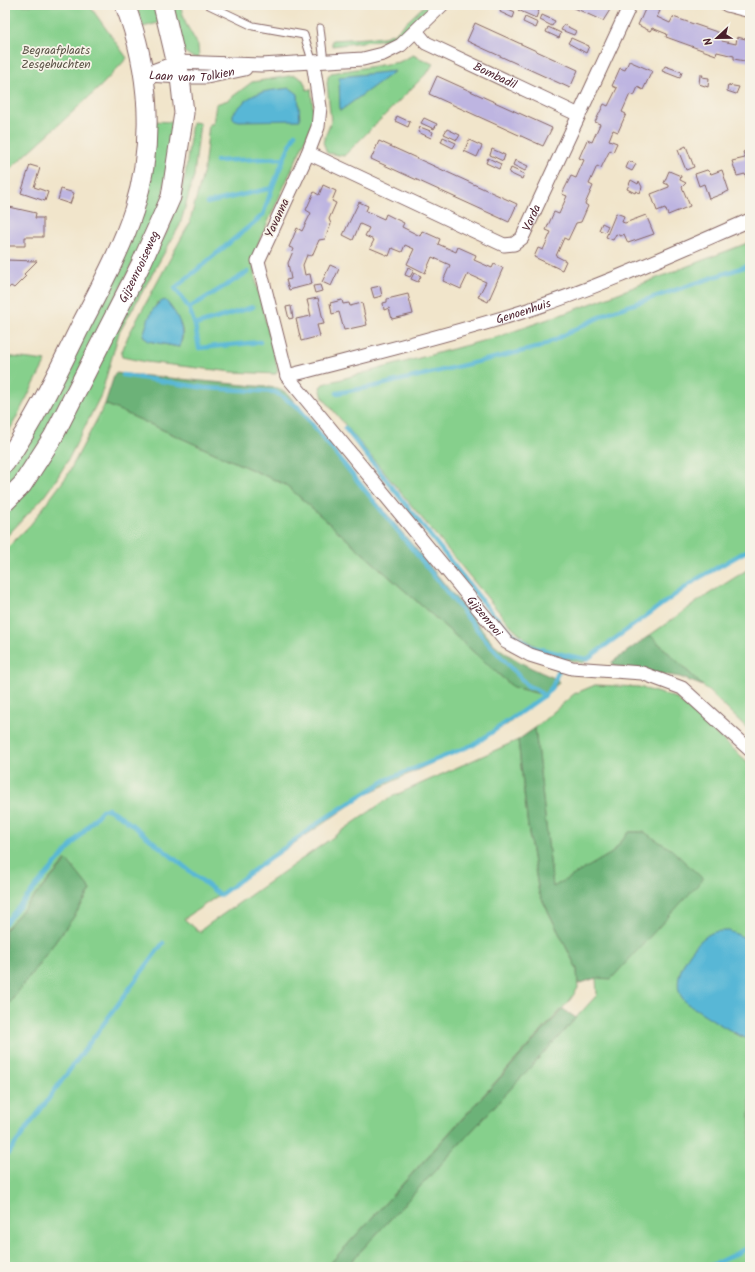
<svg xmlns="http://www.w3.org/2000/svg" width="755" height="1272" viewBox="0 0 755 1272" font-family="Kalam,sans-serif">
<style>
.green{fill:#86d08c;stroke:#68785c;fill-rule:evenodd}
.forest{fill:#6cb278;stroke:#5b6852}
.water{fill:#58b7d6;stroke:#516b80}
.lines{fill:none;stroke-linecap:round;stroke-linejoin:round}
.stream{stroke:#58b7d6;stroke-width:4.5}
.building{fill:#beb5e1}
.lane-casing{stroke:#846463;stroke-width:9}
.street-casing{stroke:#846463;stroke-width:15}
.secondary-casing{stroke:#846463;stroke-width:21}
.lane{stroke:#fff;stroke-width:7}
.street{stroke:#fff;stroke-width:13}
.secondary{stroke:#fff;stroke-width:19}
.labels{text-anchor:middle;stroke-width:3.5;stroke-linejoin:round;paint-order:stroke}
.park-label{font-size:12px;fill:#5c5448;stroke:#f7f3e8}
.street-label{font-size:12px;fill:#4a1f2b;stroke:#f7f3e8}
</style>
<rect width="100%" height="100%" fill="#f7f3e8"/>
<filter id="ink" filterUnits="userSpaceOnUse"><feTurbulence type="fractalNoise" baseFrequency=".025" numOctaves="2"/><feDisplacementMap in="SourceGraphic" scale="8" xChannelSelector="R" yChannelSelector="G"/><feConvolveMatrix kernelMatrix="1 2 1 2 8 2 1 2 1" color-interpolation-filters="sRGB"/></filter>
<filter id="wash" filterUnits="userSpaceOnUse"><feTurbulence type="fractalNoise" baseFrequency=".012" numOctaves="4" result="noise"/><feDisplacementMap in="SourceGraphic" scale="16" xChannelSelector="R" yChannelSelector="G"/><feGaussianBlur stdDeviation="0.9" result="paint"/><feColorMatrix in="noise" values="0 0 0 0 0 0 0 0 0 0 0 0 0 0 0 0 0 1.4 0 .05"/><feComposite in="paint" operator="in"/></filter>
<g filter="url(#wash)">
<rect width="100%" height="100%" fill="#f1e5cb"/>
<!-- green -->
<g class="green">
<polygon points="5,5 89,5 127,58 100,87 9,170 5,168"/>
<polygon points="136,5 157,5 162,22 143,27"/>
<polygon points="167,5 180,5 186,24 198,45 199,58 192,57 183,51"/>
<polygon points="425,5 431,5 395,38 332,46 332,40 384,37 395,33"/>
<polygon points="413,55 433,64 428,72 344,156 327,153 323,142 331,122 327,83 328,77 331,73 399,62"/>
<path d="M295 75 303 80 307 90 311 89 314 117 311 127 258 244 253 263 257 287 278 370 276 374 233 372 146 362 122 357 121 354 128 336 189 224 204 170 209 124H213L216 104 228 100 252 82ZM158 302C173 315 190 325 179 347L148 341 143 335 151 314Z"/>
<polygon points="151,121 175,122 161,205 48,436 5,497 5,472 118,264"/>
<polygon points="192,122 200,123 194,176 180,225 119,333 101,395 68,460 56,480 42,499 5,538 5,511 169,228 185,177"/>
<path d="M750 242V548L697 580 583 663C546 654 530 647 504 618L323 398 320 387 323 384 497 337 577 309Z"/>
<polygon points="5,356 46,361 5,439"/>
<polygon points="105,404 286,485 513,687 544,695 508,724 481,740 366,794 184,919 201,933 201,930 209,924 389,798 518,740 528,827 539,893 577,969 578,988 570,1000 327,1267 5,1267 5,1009 73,918 91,890 66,860 5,930 5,550 31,524 67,476"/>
<polygon points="750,568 750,731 650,635 704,597"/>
<polygon points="595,685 639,687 676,698 750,764 750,945 743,937 733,1033 750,1040 750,1267 346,1267 597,995 596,978 644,832 629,832 612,853 553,888 535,728 574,694"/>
</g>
<!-- forest -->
<g class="forest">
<path d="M115 373 278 388 287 393 494 644C513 660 534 670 557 679L559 683 544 695 513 687 286 485 105 404Z"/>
<polygon points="650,635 703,686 680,677 614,666 612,662"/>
<polygon points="535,728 553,887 612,853 629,832 644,832 672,850 703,879 611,979 596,978 578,984 577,969 539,893 528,827 518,740"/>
<polygon points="67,860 91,890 73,918 5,1009 5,930"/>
<polygon points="563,1009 576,1018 346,1267 327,1267"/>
</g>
<!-- water -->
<g class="water">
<polygon points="395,71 340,111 339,77"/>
<path d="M290 88 298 94 300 120 239 121 233 119V114C253 90 260 92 290 88Z"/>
<path d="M165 300C177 313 187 330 179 347L148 341 143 335C148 322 151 304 165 300Z"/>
<path d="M729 931 743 937 750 945V1040C731 1032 716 1022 699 1011 695 1008 687 1005 684 1000 666 981 694 939 714 932 718 931 725 931 729 931Z"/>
</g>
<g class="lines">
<!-- stream -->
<g class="stream">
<polyline points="216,161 284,158 295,134"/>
<polyline points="207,203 272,188 284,158"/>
<polyline points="248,272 189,308 175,288 263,215 272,188"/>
<polyline points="189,308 195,325 253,307"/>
<polyline points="195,325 199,348 260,342"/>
<polyline points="123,375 205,388 275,392 298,407 488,643 528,686 536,689 544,696"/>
<polyline points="337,393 376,386 540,347 610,312 750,265"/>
<polyline points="565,655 587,659 697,579 750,549"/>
<polyline points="5,923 102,810 108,809 122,817 220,895 321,821 386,780 475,744 544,696 552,687 565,655 532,647 513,634 490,611 345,428"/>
<polyline points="5,1158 163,943"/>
<polyline points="708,1267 750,1247"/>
</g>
</g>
<g id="blocks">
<!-- building -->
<g class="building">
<polygon points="528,5 539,10 536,18 518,10 520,6 527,8"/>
<polygon points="568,5 613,5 603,21"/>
<polygon points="647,5 660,11 657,17 670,23 673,17 723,34 722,41 736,44 737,37 750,40 750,62 734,59 734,56 717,52 716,55 666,37 667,34 652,28 650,31 638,25"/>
<polygon points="502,6 515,12 513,18 500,12"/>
<polygon points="542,15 555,21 552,26 540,20"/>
<polygon points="525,17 538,23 536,28 523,22"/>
<polygon points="475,23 578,70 570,88 467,41"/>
<polygon points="564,25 576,31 574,35 561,30"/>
<polygon points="548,27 561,33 559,38 546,32"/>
<polygon points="571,38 589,46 586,53 568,43"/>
<polygon points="629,61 652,71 643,90 638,87 634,96 630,94 622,112 626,114 618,132 613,130 609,140 617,143 613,152 610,150 601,168 597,166 589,184 593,186 585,204 588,206 581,222 576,223 568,240 564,238 556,256 566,261 562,270 534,257 538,248 543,250 551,232 546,230 554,212 559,214 567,196 562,194 571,176 576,178 584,160 579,158 587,140 592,142 600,124 595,122 604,104 608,106 617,88 612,86 620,68 625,70"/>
<polygon points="665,66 682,72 680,78 662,71"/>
<polygon points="700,75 703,75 702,77 709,78 708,87 699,84"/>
<polygon points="437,76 552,128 543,146 429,94"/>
<polygon points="728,85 739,87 736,94 727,91"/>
<polygon points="397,116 410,122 408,127 395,121"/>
<polygon points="424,118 437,124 434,129 421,123"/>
<polygon points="420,127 433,132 431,138 418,132"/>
<polygon points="447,129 460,135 457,140 444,134"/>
<polygon points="443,137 456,143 453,148 441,142"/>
<polygon points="469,140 482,146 477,157 464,151"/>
<polygon points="379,141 517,204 509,222 371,159"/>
<polygon points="686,146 694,167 686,170 678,150"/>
<polygon points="492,149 505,155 503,161 490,155"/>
<polygon points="750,149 750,184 748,184 745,174 737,176 732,161 745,158 743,152"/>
<polygon points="488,158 501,164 499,169 486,163"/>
<polygon points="515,160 528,166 525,171 513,165"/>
<polygon points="629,161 636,164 632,171 626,168"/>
<polygon points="30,165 40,168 34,187 48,192 45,201 21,193"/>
<polygon points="511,168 524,174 522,179 509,173"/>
<polygon points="707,170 711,174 722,170 729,191 709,199 704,184 699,186 695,174"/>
<polygon points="669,171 681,176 680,180 686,183 682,187 690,206 668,215 665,208 657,211 651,194 669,187 669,185 664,183"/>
<polygon points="631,180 638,184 639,181 642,187 640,193 636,191 635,193 627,189"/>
<polygon points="323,185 336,191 332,201 336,203 329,219 331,224 325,239 319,240 312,256 307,255 303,265 305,275 310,274 312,284 289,290 286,280 291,279 288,263 294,249 289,247 297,228 302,231 311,213 306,210 314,192 319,195"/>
<polygon points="61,189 74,193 70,204 58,200"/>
<polygon points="359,202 368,206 366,211 384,219 386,214 404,223 402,227 420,236 422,231 440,239 438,244 456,252 458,247 476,255 474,260 492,268 494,264 503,268 488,302 478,297 486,282 468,274 461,289 443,281 450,265 432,257 425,273 407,264 414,249 405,245 402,252 392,248 389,256 370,248 374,240 365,236 369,228 360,224 353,240 343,235"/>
<polygon points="5,206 36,213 35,218 43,218 43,237 25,237 25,246 6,246"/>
<polygon points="616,213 624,216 622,222 625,223 646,215 654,234 628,243 624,234 621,236 616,234 613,240 606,237"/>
<polygon points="602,223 608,226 605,232 599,230"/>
<polygon points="5,260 37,261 24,274 26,276 14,288 11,286 5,291"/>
<polygon points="330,265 339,269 331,286 322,282"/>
<polygon points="408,267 414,270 410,277 405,275"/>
<polygon points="414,273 421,276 418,282 411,279"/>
<polygon points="320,285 322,291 315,293 313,286"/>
<polygon points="380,286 382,296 374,298 371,288"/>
<polygon points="408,294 413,314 392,319 389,308 384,310 383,303 387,302 387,299"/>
<polygon points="318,298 324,324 317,325 320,336 301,341 296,319 311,316 307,300"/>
<polygon points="342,300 343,304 349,303 350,306 362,303 367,325 344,330 339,312 332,314 330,303"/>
<polygon points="291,306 293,318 289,319 286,307"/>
</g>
</g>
</g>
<g filter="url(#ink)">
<use href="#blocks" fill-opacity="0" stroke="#846463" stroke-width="1"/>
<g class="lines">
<defs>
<g id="lane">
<polyline points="209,5 253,26 304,35 313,63"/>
<polyline points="320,28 324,62"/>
</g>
<g id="street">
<polyline points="727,5 750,11"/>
<path id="s1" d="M416 31 426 43 579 115"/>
<path id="s2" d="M313 63 320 107 318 127 308 153 258 261 287 376 506 642 530 655 572 668 642 673 682 688 750 750"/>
<polyline points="144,74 177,62 261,65 363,59 383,54 401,45 442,5"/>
<path id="s3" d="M148 75 180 77H207L245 69"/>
<path id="s4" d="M308 153 504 245 514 244 522 238 630 5"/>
<path id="s5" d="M287 376C367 355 447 336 525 311 602 286 676 252 750 220"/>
</g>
<g id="secondary">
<path d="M5 463C35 420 58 372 81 325 100 288 121 250 134 210 155 143 150 70 125 5"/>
<path id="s6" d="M5 502 22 485 53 437 141 264 171 197 184 113 180 77 163 5"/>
</g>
</defs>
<!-- lane casing -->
<use href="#lane" class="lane-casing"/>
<!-- street casing -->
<use href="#street" class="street-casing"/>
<!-- secondary casing -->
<use href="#secondary" class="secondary-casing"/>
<!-- lane -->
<use href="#lane" class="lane"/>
<!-- street -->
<use href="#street" class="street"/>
<!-- secondary -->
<use href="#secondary" class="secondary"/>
</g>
</g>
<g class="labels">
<!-- park labels -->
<g class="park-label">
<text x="56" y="54">Begraafplaats<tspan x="56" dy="14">Zesgehuchten</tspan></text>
</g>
<!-- street labels -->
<g class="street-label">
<text dy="4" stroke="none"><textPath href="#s3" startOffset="44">Laan van Tolkien</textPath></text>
<text dy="4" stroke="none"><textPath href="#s1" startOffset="92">Bombadil</textPath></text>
<text transform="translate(277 218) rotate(-65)" y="4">Yavanna</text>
<text dy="4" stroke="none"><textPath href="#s4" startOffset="259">Varda</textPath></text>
<text dy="4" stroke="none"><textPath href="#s6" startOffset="272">Gijzenrooiseweg</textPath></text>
<text dy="4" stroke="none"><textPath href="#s5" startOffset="245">Genoenhuis</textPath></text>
<text dy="4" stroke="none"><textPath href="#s2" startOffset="641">Gijzenrooi</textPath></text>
</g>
</g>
<!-- margin -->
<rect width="755" height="1272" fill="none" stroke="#f7f3e8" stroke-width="20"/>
<!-- north arrow -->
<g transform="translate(717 38) rotate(248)" stroke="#f7f3e8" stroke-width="3" paint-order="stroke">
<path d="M0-3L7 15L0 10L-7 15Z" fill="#4a1f2b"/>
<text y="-6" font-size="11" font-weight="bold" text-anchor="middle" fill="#4a1f2b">N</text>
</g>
</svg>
